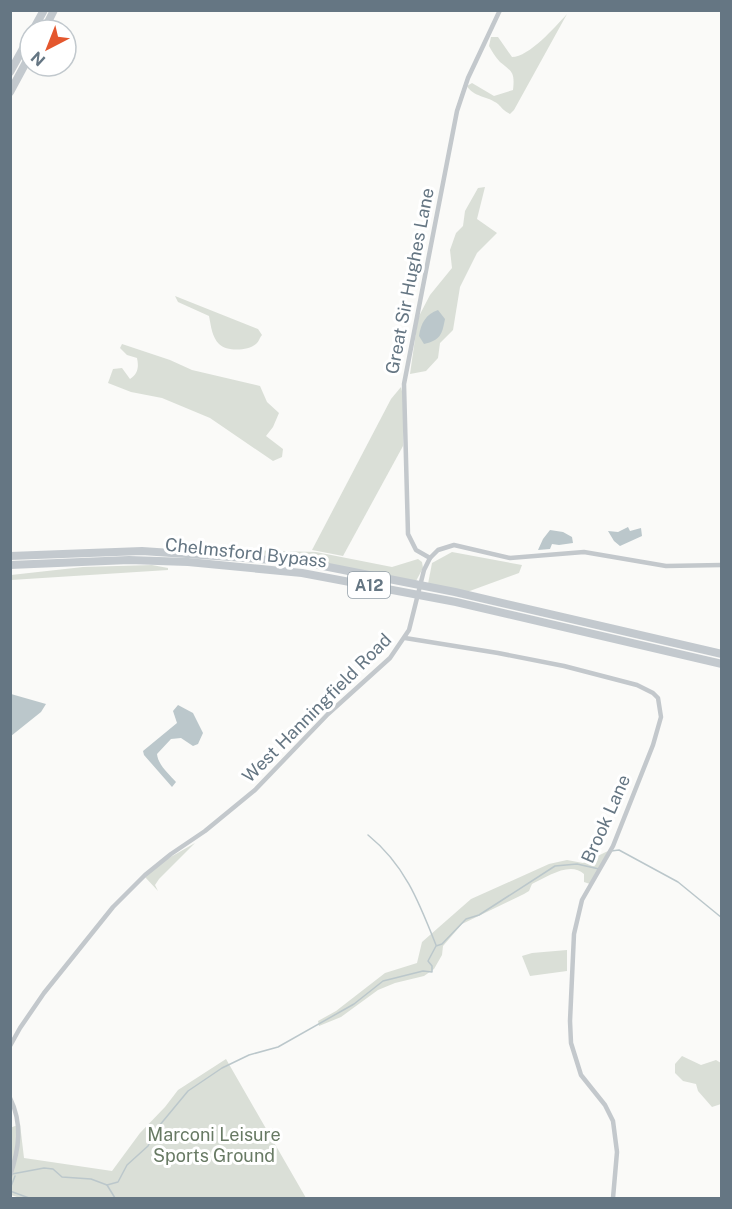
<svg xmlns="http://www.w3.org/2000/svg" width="732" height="1209" viewBox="0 0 732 1209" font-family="'Public Sans',sans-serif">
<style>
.green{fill:#dadfd7}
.water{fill:#bbc7cb}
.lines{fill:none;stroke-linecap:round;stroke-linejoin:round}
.stream{stroke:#bbc7cb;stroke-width:1.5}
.street{stroke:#c3c8cc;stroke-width:4.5}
.highway{stroke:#c3c9ce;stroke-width:8}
.labels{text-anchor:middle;stroke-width:6;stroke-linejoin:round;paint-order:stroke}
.shield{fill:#fff;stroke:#939fa8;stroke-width:1.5}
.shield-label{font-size:16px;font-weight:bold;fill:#657683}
.street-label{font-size:18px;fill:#657683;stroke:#fff}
.park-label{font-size:18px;fill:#687a64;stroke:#fff}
</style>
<rect width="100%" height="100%" fill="#fafaf8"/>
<!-- green -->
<g class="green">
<path d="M567 14 514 110 510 114C504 111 502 108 498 104 488 96 473 97 467 86L472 83 494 96 513 90C515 72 512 72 500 62 495 57 492 51 489 46L491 37H498L512 57C529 57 555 27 567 14Z"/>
<polygon points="485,187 477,219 497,233 477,253 460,287 453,330 440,343 438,358 426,371 410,374 418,318 430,295 452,268 450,250 456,233 463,226 465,211 478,188"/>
<path d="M175 296 258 329 262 335C260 337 259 341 257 343 249 351 227 352 219 344 212 337 211 326 209 316L178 302Z"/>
<path d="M122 344 170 360 192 370 260 386 267 402 279 413 273 427 266 436 283 449 282 457 273 461 210 418 162 398 131 392 108 383 113 369 122 368 130 379C138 374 139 367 137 358L127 355 120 348Z"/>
<polygon points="401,387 404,400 403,446 343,556 312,550 391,399"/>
<polygon points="244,550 316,552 392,567 418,559 422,562 423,568 416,581 309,560 249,554"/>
<polygon points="452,552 522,565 519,573 467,592 428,584 432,563"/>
<polygon points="152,565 168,568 168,570 11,580 11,575 83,567"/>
<polygon points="195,843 159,879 155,885 158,891 145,877 155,866"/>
<path d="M608 851 590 884 584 882V874C570 861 547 877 532 884L529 891 524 894 462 924 443 946 442 955 434 969 424 976 395 983 378 990 341 1017 319 1026 318 1021 336 1011 385 973 417 963 422 942 471 899 549 864 567 860 583 863Z"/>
<polygon points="567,950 567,971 530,976 522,956 532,953"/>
<polygon points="682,1056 701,1065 716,1060 721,1063 721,1104 712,1107 698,1091 696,1084 683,1081 675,1073 675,1064"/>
<polygon points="226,1059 306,1198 20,1198 11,1195 10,1128 20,1124 24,1158 112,1171 140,1133 165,1107 178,1090"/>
</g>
<!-- water -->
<g class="water">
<path d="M438 310 445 319C442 334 441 340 424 344L419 336C421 323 426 314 438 310Z"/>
<polygon points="628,527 630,531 641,528 642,536 620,546 614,541 608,531 618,532"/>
<polygon points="550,530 563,532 572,537 573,543 559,545 552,544 550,549 538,550 543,539"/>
<polygon points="11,694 46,704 41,712 11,736"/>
<path d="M178 705 193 713 203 733 198 744 193 746 181 738 171 739 157 754C158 765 169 774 176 782L172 787 144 755 143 751 177 723 173 711Z"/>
</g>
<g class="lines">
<!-- stream -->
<g class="stream">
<path d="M368 835C405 865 419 902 436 945"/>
<polyline points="611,851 619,850 678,882 722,918"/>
<polyline points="12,1174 44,1168 53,1169 62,1177 91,1179 107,1185 118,1182 127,1165 148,1146 159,1126 188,1091 222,1068 249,1055 278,1047 354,1004 383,981 423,971 432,972 432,966 428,961 436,946 442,944 466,919 479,915 555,866 577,864 599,869"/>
<polyline points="107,1185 115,1198"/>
<polyline points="10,1189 15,1176"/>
<polyline points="10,1191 29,1198"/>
</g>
<!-- street -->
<g class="street">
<polyline points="430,558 416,550 408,534 404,384 457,111 468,78 500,10"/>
<polyline points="405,638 498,653 564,666 637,685 653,693 658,698 661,717 653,745 613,846 582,900 574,934 570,1021 571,1043 581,1075 605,1105 613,1121 617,1152 613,1198"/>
<polyline points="10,1046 20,1028 44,993 113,907 145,875 171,854 205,831 255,790 328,714 390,658 409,630 424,570 430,558 438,550 454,545 510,558 584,552 666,566 722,565"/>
<path d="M10 1098C23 1124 19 1149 10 1176"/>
</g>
<!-- highway -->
<g class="highway">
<polyline points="33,30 44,10"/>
<polyline points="44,30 54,10"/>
<polyline points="10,72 30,36"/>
<polyline points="10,92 30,55"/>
<polyline points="10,556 142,551 303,562 455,592 722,654"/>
<polyline points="10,565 129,560 188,562 302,573 456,602 722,664"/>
</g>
</g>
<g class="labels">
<!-- shield labels -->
<rect class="shield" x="348" y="572" width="42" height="26" rx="4.5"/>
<g class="shield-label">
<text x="369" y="591">A12</text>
</g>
<!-- street labels -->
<g class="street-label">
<text transform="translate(410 281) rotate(-79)" y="6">Great Sir Hughes Lane</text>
<text transform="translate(246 553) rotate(6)" y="6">Chelmsford Bypass</text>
<text transform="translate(317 708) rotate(-45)" y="6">West Hanningfield Road</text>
<text transform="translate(606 819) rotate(-66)" y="6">Brook Lane</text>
</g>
<!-- park labels -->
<g class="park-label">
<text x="214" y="1141">Marconi Leisure<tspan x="214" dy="21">Sports Ground</tspan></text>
</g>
</g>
<!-- border -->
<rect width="732" height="1209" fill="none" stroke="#657683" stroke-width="24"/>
<!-- north arrow -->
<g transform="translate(48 48) rotate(222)"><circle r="28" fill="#ffffff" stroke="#c1c8cd" stroke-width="1.5"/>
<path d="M0-4.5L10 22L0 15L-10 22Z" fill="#e4572e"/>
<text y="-9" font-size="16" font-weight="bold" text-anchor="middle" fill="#657683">N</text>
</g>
</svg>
